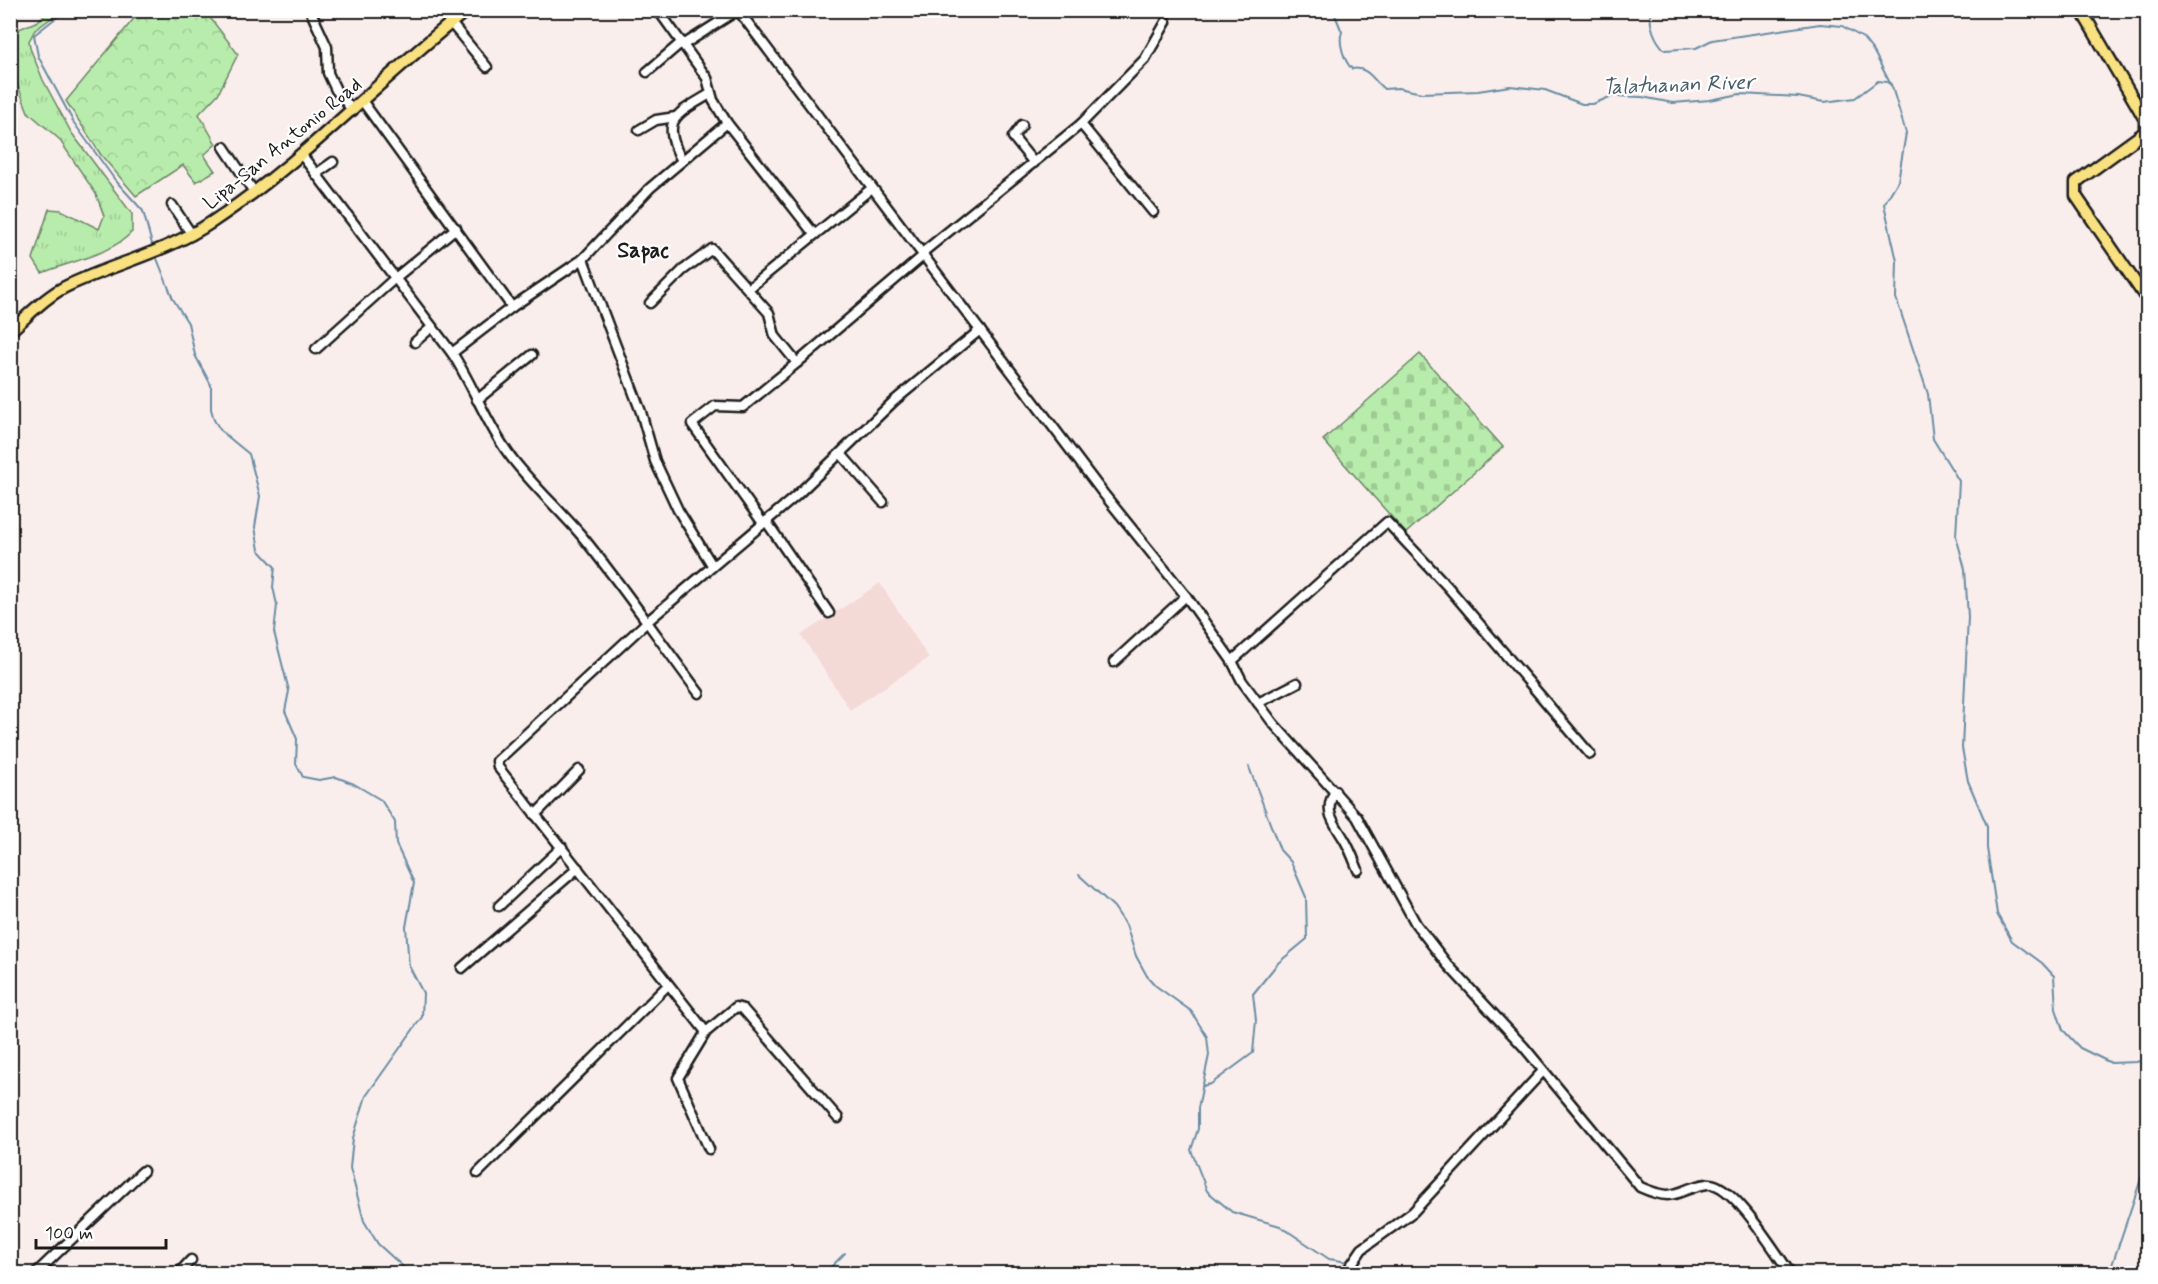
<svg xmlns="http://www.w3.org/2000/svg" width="2158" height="1284" viewBox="0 0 2158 1284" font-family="Mynerve,sans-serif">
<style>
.built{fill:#f4dad7}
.grass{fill:url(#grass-tufts);stroke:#6a8464;stroke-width:1.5}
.forest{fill:url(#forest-crowns);stroke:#6a8464;stroke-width:1.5}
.cemetery{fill:url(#cemetery-stones);stroke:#6a8464;stroke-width:1.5}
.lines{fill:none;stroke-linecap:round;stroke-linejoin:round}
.stream{stroke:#688ca2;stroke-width:2}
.minor-casing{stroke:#1c1c1c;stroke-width:13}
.major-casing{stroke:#1c1c1c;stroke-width:15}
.minor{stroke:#fff;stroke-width:8}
.major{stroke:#f9e181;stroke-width:10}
.labels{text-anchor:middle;stroke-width:4.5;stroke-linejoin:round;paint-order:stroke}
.street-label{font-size:20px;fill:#1c1c1c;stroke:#fff}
.water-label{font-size:21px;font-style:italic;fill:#485d6a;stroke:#fff}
.quarter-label{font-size:22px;font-weight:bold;fill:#1c1c1c;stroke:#fff}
</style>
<defs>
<pattern id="grass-tufts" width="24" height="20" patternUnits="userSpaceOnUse" patternTransform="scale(1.5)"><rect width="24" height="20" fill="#b8ecad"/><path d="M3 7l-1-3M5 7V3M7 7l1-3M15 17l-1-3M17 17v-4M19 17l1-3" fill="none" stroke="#9eca94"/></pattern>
<pattern id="forest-crowns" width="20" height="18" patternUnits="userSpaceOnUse" patternTransform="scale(1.5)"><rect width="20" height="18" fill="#b8ecad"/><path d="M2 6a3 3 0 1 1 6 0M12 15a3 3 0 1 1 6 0" fill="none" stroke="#9eca94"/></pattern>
<pattern id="cemetery-stones" width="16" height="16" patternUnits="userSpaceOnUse" patternTransform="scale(1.5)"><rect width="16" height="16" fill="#b8ecad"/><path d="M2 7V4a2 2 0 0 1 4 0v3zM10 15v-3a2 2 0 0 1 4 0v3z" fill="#9eca94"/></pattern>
</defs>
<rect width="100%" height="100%" fill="#faeeed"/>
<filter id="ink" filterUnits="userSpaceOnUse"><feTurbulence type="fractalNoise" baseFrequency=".0167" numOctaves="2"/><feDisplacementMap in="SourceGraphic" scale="12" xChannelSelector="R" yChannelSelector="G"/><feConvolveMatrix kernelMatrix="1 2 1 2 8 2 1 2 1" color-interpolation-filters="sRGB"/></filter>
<g filter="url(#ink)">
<!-- built -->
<polygon class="built" points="880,583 929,658 850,710 801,635"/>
<!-- grass -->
<path class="grass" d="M48 11H61L35 30 29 41 30 48 43 80 71 132 132 214V232C110 255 71 261 42 273L33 259 49 209 61 210 99 229 104 216 96 194 59 139 28 112 18 86 11 46V27L17 30 38 21Z"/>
<!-- forest -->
<polygon class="forest" points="141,10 205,11 238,54 218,94 199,114 216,144 204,155 215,171 196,182 183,165 136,196 101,155 66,101"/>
<!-- cemetery -->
<polygon class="cemetery" points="1420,354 1503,447 1406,533 1323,440"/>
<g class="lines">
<!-- stream -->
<g class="stream">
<polyline points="66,10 34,35 38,56 74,123 115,180 143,211 153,248"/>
<path d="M1333 10 1342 32C1338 42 1344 61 1352 69 1368 66 1373 80 1384 89L1398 88 1422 93 1478 91 1510 86 1545 90 1582 104H1593L1612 96 1642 97 1673 103 1710 100 1740 94 1798 97 1824 102 1855 98 1878 81 1887 82 1891 85"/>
<path d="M1651 10C1648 23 1655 41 1665 50L1696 48 1712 40 1820 24 1842 26 1863 38 1874 52 1892 87 1906 133 1898 181 1884 204 1897 261 1896 298 1928 394 1933 439 1959 481 1956 536 1965 569 1968 617 1962 748 1968 781 1987 826V848L1997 914 2012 941 2042 963 2054 976 2056 1009 2063 1030 2080 1048 2111 1063 2136 1062 2148 1059"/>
<polyline points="156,256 173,299 188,323 195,355 211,385 211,409 214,420 221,431 249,454 260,496 255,527 259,550 275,567 273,587 277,605 274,632 289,691 285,711 297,739 296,764 303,777 319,780 336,777 354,784 381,800 395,822 396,844 414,883 406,927 409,966 423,993 422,1017 366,1096 353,1138 350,1168 364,1221 378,1244 411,1274"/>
<polyline points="1079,875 1114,907 1126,925 1136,956 1147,976 1156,986 1191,1011 1207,1037 1209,1055 1198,1108 1198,1129 1191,1150 1207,1191 1232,1212 1280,1226 1329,1259 1348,1262"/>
<polyline points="1202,1086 1211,1084 1253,1053 1256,1020 1253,994 1278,963 1307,939 1306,897 1291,862 1280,850 1249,767"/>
<polyline points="1354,1264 1373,1268 1384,1274"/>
<polyline points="824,1274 845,1253"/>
<polyline points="2112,1274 2112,1265 2148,1158"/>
</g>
<defs>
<g id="minor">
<polyline points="310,10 327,47 328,73 336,90 353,111"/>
<polyline points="658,10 707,78 713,100 727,123 814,234"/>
<path d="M738 10 1103 493 1186 596 1232 661 1242 681 1273 723 1357 817 1416 924 1447 964 1524 1047 1640 1187C1678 1204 1675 1189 1707 1184 1732 1180 1776 1254 1791 1274"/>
<polyline points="451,23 487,67"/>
<polyline points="683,45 738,10"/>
<polyline points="647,72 682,42"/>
<polyline points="363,102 512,307 583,259 650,188 727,123"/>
<polyline points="1081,124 1153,212"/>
<polyline points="1022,125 1013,137 1034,163"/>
<polyline points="639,130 656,120 676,117"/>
<polyline points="224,147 254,192"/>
<path d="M301 154 452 353C473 385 485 421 508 453 529 482 557 507 581 535 623 586 659 640 699 693"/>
<path d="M682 161C660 119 675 115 710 94"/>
<polyline points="316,174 333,162"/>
<polyline points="172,205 192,235"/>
<polyline points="922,253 1081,124 1145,59 1166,22"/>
<polyline points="583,259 641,412 655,461 678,510 712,565"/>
<polyline points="748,289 872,188"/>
<polyline points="650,303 683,270 712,249 769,313 775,336 797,363 924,255"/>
<polyline points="415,342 432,327"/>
<polyline points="316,349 394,279 456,228"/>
<polyline points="452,353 512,307"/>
<polyline points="477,400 532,355"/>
<polyline points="841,454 883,502"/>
<polyline points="766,521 829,613"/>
<polyline points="762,522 692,424 715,406 743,407 797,363"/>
<polyline points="1232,661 1387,522 1448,587 1590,754"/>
<polyline points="1114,662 1186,596"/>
<polyline points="1258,703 1297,683"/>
<path d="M1335 791C1323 811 1333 821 1344 839 1350 849 1354 860 1358 870"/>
<polyline points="535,815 579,770"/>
<polyline points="499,906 562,847"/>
<polyline points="462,968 578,868"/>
<polyline points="706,1032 498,767 497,761 648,621 796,496 894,401 980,330"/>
<polyline points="709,1149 678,1078 706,1032 736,1007 743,1009 838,1118"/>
<polyline points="478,1173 668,985"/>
<polyline points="35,1274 143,1171"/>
<polyline points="178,1274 191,1260"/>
<polyline points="1345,1274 1362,1249 1413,1212 1543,1071"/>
</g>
<g id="major">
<polyline points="2081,10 2139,109 2145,120 2145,132 2076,182 2076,196 2148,301"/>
<path d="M10 331C28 316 46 296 67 286 116 263 167 252 212 222 305 161 380 78 467 10"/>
</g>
</defs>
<!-- minor casing -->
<use href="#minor" class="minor-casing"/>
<!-- major casing -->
<use href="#major" class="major-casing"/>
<!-- minor -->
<use href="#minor" class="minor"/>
<!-- major -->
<use href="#major" class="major"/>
</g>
</g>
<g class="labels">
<!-- street labels -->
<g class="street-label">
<text transform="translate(282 143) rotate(-39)" y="7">Lipa-San Antonio Road</text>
</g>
<!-- water labels -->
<g class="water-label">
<text transform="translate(1678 84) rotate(-2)" y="7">Talatuanan River</text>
</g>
<!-- quarter labels -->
<g class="quarter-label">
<text x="643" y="257">Sapac</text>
</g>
</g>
<!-- margin -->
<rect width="2158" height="1284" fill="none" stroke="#fff" stroke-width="36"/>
<rect x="18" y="18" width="2122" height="1248" fill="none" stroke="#1c1c1c" stroke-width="2" filter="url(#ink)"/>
<!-- scale -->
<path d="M36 1239v9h130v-9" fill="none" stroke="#1c1c1c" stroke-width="3"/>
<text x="45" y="1239" font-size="18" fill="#1c1c1c" stroke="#ffffff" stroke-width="4.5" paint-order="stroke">100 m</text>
</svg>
